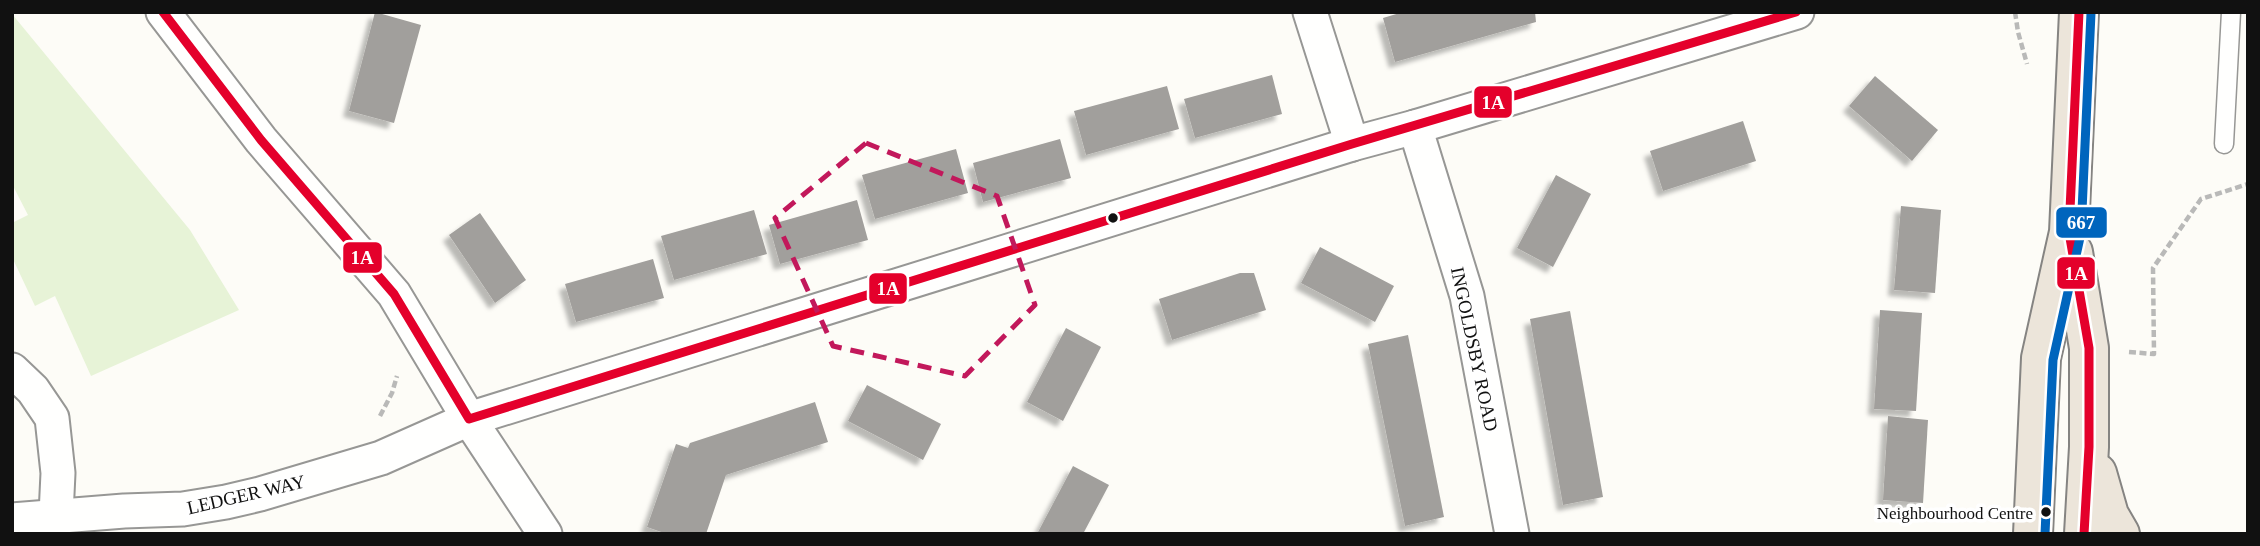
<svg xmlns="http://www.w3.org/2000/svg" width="2260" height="546" viewBox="0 0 2260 546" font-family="Georgia,serif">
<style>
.green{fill:#e7f3d7}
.building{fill:#a19f9c;filter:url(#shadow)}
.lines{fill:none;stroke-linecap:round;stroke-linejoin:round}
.service-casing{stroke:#979795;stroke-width:21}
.minor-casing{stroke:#979795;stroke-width:37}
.trunk-casing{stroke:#858482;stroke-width:42}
.path{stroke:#b9b9b8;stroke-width:4.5;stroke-dasharray:7 3.5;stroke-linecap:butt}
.service{stroke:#fffffe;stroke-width:18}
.minor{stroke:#fffffe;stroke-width:33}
.trunk{stroke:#ece5da;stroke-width:38}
.bus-1-casing{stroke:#fff;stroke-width:14}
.bus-2-casing{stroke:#fff;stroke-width:14}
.bus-1{stroke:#e4002b;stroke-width:9}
.bus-2{stroke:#0065bd;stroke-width:9}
.marked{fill:none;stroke:#c2185b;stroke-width:5;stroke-dasharray:14 9;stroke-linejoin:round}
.bus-dot{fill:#111;stroke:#fff;stroke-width:2.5}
.labels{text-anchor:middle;stroke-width:7;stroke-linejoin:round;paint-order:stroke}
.bus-label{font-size:17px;fill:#111;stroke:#fff;text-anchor:end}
.street-label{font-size:19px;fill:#111;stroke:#fff}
.line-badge{stroke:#fff;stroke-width:2.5}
.badge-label{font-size:19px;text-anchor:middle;font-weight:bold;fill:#fff}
</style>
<defs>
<filter id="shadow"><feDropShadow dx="-6" dy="6" stdDeviation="2" flood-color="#0004"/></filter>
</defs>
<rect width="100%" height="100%" fill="#fdfcf7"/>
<!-- green -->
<polygon class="green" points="12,14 190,230 239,310 91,376 55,296 35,306 12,257 12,223 28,215 12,184"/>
<!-- building -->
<g class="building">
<polygon points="375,12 421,25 394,123 349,111"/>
<polygon points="1403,12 1535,12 1536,22 1395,62 1383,18"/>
<polygon points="1272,75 1282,114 1195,138 1184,99"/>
<polygon points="1875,76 1938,130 1912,161 1849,106"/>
<polygon points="1167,86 1179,129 1086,155 1074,111"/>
<polygon points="1743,121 1756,161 1663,191 1650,151"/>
<polygon points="1060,139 1071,178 983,202 973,163"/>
<polygon points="956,149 968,193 875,219 862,175"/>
<polygon points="1556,175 1591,194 1553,267 1517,248"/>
<polygon points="857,200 868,240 780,264 769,225"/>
<polygon points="1901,206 1941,210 1935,293 1894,290"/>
<polygon points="754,210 767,254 674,280 661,236"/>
<polygon points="480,213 526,280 495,303 449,235"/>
<polygon points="1320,247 1394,286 1375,322 1301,283"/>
<polygon points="653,259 664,298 576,322 565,284"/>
<polygon points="1240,273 1254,273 1266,310 1172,340 1159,299"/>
<polygon points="1880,310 1922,313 1916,411 1874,409"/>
<polygon points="1570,311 1603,497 1563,505 1530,319"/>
<polygon points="1066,328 1101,347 1063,421 1027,402"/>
<polygon points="1408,335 1444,517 1405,526 1368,344"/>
<polygon points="867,385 941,424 923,460 848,421"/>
<polygon points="815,402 828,442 726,475 706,534 667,534 647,527 676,444 688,448 690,443"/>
<polygon points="1888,416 1928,420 1923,503 1883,500"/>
<polygon points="1073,466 1109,485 1083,534 1037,534"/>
</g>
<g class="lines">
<defs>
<polyline id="service" points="2224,144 2231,12"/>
<g id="minor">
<polyline points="163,12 261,140 394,294 469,419 545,534"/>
<polyline points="1310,12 1352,144"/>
<polyline points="1415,127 1467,296 1512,534"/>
<polyline points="12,370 33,390 52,418 58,473 56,515"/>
<polyline points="12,520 124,511 183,509 226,502 260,494 381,458 469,419 1352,144 1415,127 1797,12"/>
</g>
<g id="trunk">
<polyline points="2073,252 2089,348 2089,447 2084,534"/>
<polyline points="2097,473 2109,515 2120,534"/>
<polyline points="2033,534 2041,358 2069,232 2079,12"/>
</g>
</defs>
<!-- service casing -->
<use href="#service" class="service-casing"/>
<!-- minor casing -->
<use href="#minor" class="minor-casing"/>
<!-- trunk casing -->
<use href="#trunk" class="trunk-casing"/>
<!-- path -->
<g class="path">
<polyline points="2015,12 2018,32 2027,64"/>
<polyline points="2129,352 2154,354 2153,268 2201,199 2248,184"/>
<polyline points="380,416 392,393 397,376"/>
</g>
<!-- service -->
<use href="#service" class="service"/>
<!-- minor -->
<use href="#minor" class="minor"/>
<!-- trunk -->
<use href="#trunk" class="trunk"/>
<defs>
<g id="bus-1">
<polyline points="163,12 261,140 394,294 469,419 1352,144 1796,12"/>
<polyline points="2079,12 2069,232 2089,348 2089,447 2084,534"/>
</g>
<polyline id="bus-2" points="2045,534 2053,360 2081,233 2091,13"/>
</defs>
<!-- bus-1 casing -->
<use href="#bus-1" class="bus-1-casing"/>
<!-- bus-2 casing -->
<use href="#bus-2" class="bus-2-casing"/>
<!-- bus-1 -->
<use href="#bus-1" class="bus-1"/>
<!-- bus-2 -->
<use href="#bus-2" class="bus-2"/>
</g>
<!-- marked area -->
<path class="marked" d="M866 143 997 196 1035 305 965 376 833 346 775 218Z"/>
<!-- markers -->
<g class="bus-dot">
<circle cx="1113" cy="218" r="6"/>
<circle cx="2046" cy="512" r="6"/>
</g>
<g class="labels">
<!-- bus labels -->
<g class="bus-label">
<text x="2033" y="519">Neighbourhood Centre</text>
</g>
<!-- street labels -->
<g class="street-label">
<text transform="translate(1475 349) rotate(78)" y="7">INGOLDSBY ROAD</text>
<text transform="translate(246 494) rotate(-13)" y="7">LEDGER WAY</text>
</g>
</g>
<g class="line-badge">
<rect x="1473" y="85" width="40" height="34" rx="7" fill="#e4002b"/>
<rect x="2055" y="206" width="53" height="33" rx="7" fill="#0065bd"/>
<rect x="342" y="241" width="41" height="33" rx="7" fill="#e4002b"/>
<rect x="2056" y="256" width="40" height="34" rx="7" fill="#e4002b"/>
<rect x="868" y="272" width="40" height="33" rx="7" fill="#e4002b"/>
</g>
<g class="badge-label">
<text x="1493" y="109">1A</text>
<text x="2081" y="229">667</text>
<text x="362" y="264">1A</text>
<text x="2076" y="280">1A</text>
<text x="888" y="295">1A</text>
</g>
<!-- border -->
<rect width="2260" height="546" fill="none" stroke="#111111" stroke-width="28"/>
</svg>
